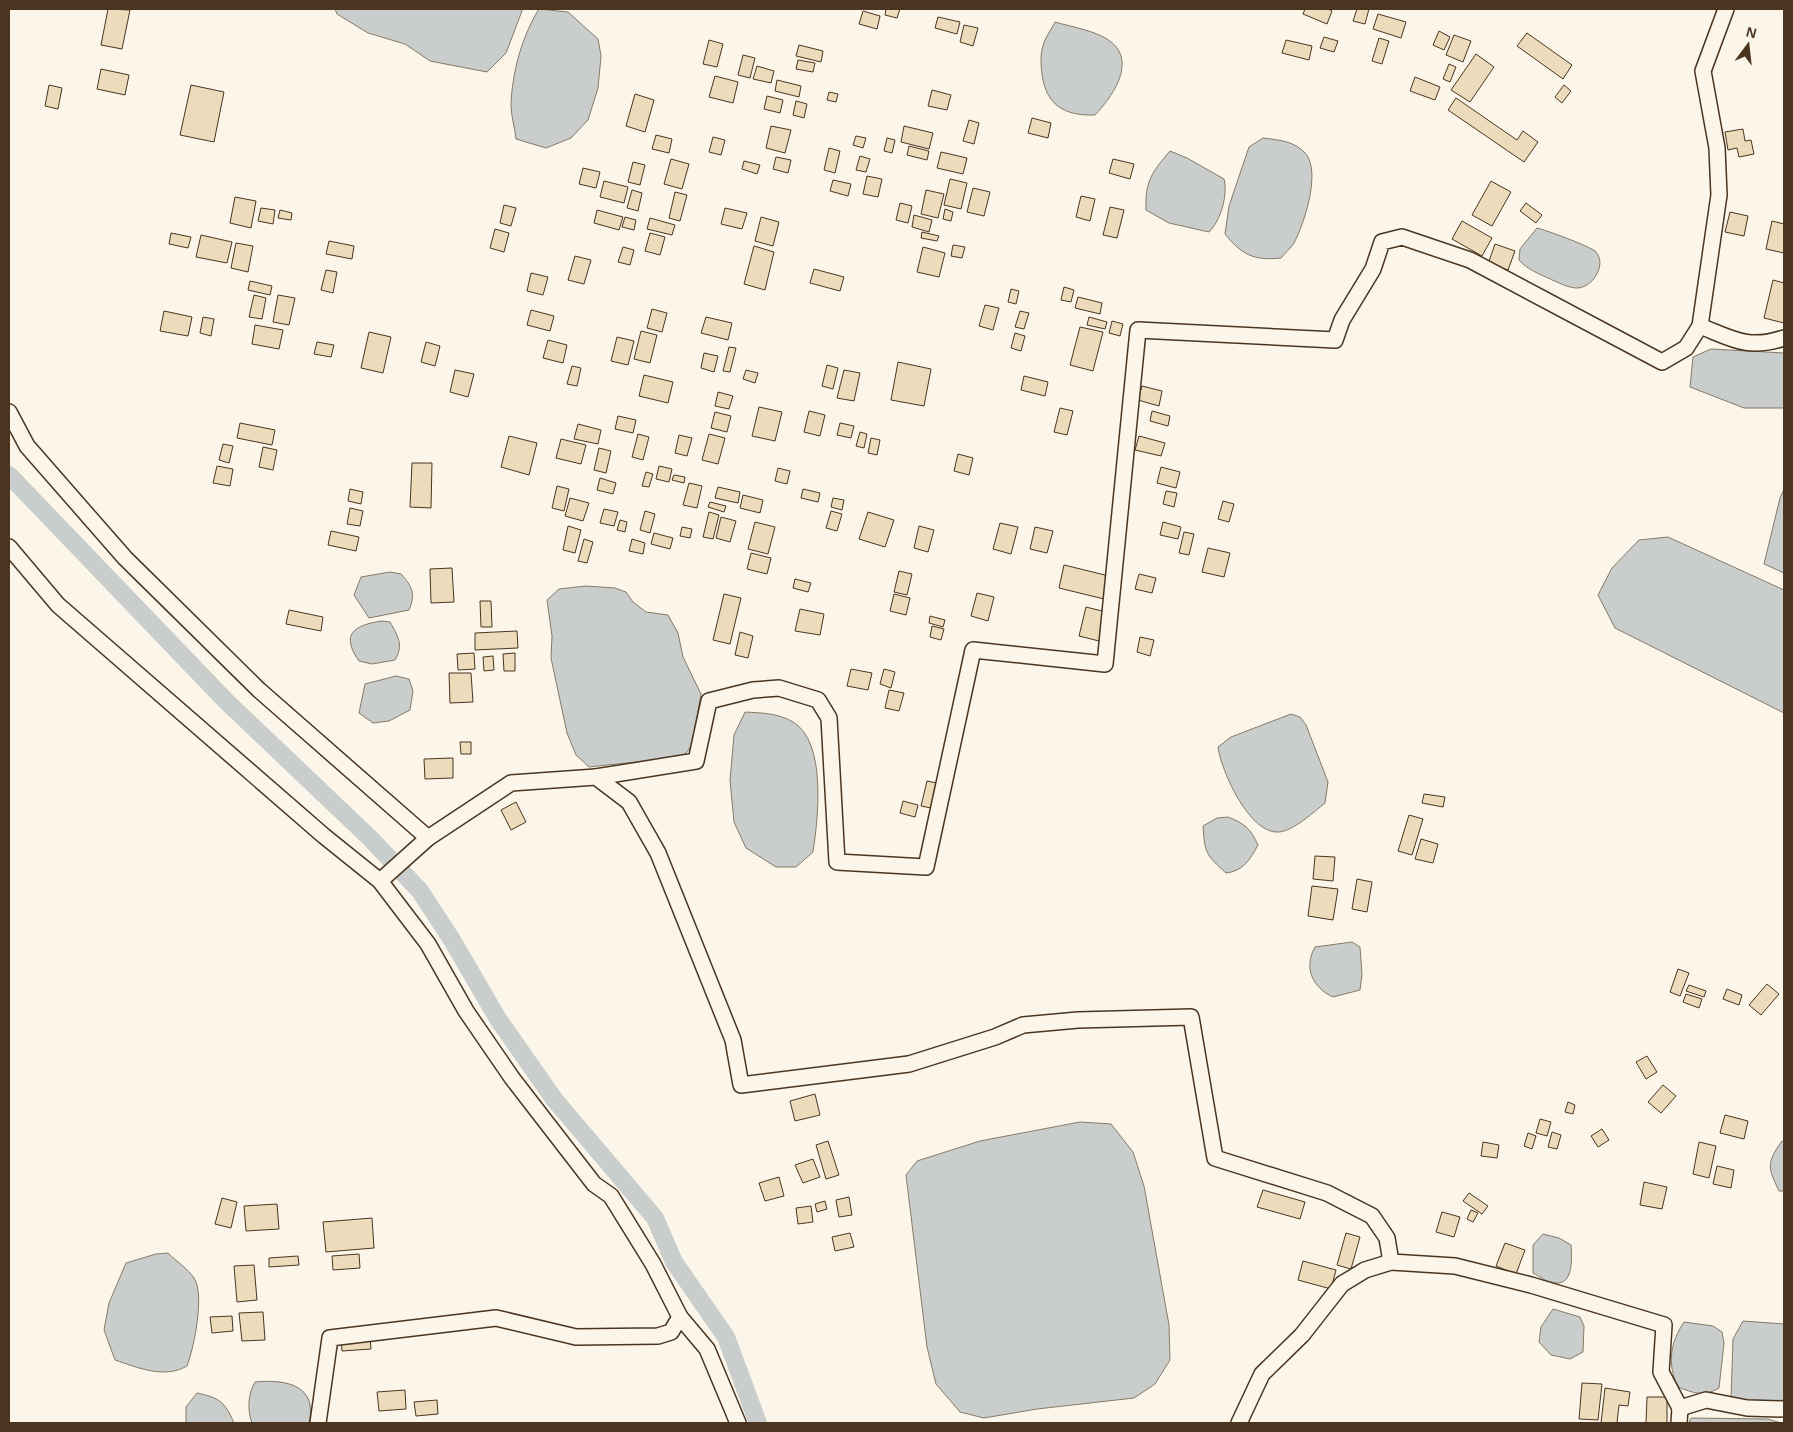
<svg xmlns="http://www.w3.org/2000/svg" width="1793" height="1432" viewBox="0 0 1793 1432" font-family="Helvetica,sans-serif">
<style>
.water{fill:#c9cecd;stroke:#887966}
.lines{fill:none;stroke-linecap:round;stroke-linejoin:round}
.canal{stroke:#c9cecd;stroke-width:18}
.building{fill:#ecdcbc;stroke:#4a3520}
.street-casing{stroke:#4a3520;stroke-width:18}
.street{stroke:#fbf6e9;stroke-width:15}
</style>
<rect width="100%" height="100%" fill="#fbf6e9"/>
<!-- water -->
<g class="water">
<polygon points="335,9 522,9 522,11 506,53 487,72 430,61 405,44 368,33 337,14"/>
<path d="M539 9 568 12 598 39 601 56 598 88 588 120 571 138 546 148 516 139C515 128 511 116 511 105 512 73 522 36 539 9Z"/>
<path d="M1055 22C1072 27 1092 30 1107 39 1139 59 1113 96 1095 115 1064 116 1046 105 1042 74 1041 66 1040 54 1043 46 1045 38 1051 30 1055 22Z"/>
<path d="M1263 138C1279 140 1295 141 1306 154 1321 173 1304 224 1294 243 1291 248 1285 253 1281 258 1254 261 1242 255 1225 234L1229 206 1249 147Z"/>
<path d="M1170 151 1187 158 1224 179C1228 195 1221 220 1209 232L1169 223 1146 210C1145 181 1152 172 1170 151Z"/>
<path d="M1537 228C1546 230 1589 246 1595 251 1608 263 1593 288 1577 288 1568 288 1557 282 1548 278 1537 273 1527 269 1519 260L1520 249Z"/>
<polygon points="1711,349 1784,353 1784,408 1744,408 1690,387 1693,357"/>
<polygon points="1784,489 1784,573 1764,564 1780,498"/>
<polygon points="1668,537 1784,590 1784,713 1615,628 1598,595 1612,568 1639,540"/>
<path d="M390 572 401 574C412 586 416 594 409 610L369 618 354 595 361 577Z"/>
<polygon points="586,586 615,588 626,592 633,602 646,612 668,615 678,633 683,657 701,694 692,745 683,757 589,767 576,755 567,733 551,658 552,636 547,600 559,589"/>
<path d="M382 621 390 622C398 636 404 645 395 660L372 664 359 661C340 634 354 625 382 621Z"/>
<polygon points="396,676 409,679 413,691 410,710 389,721 373,723 359,713 365,684"/>
<path d="M745 712C762 713 778 713 793 722 827 742 818 819 813 852L796 867H776L746 848 734 822 730 780 734 735Z"/>
<path d="M1291 714 1300 717 1306 725 1328 782 1325 803C1314 812 1293 831 1279 832 1250 835 1221 771 1218 747L1231 737Z"/>
<path d="M1228 817C1244 823 1251 829 1258 845 1250 860 1243 871 1226 873 1205 854 1205 853 1203 826L1217 818Z"/>
<path d="M1352 942 1360 947 1362 974 1360 990 1333 997C1313 988 1303 968 1315 947Z"/>
<polygon points="1080,1122 1111,1124 1133,1152 1144,1186 1169,1325 1170,1360 1155,1384 1134,1398 1037,1409 984,1418 960,1412 936,1384 927,1347 906,1175 917,1161 980,1141"/>
<path d="M1782 1141 1784 1142V1191H1779C1768 1168 1766 1163 1782 1141Z"/>
<path d="M1543 1234 1559 1238 1571 1245C1572 1259 1574 1289 1551 1282 1545 1281 1539 1276 1533 1273V1245Z"/>
<path d="M168 1253C176 1261 188 1269 194 1278 205 1294 194 1348 187 1366 164 1379 139 1368 115 1360L104 1330 109 1303 126 1263 156 1254Z"/>
<polygon points="1553,1309 1580,1317 1584,1326 1583,1352 1570,1359 1551,1355 1539,1342 1541,1327"/>
<polygon points="1743,1321 1784,1324 1784,1405 1731,1399 1733,1339"/>
<path d="M1684 1322 1713 1326 1722 1332 1724 1343 1719 1388C1704 1397 1693 1393 1678 1387 1667 1364 1670 1343 1684 1322Z"/>
<path d="M255 1382C286 1379 318 1385 309 1423H252C247 1410 248 1394 255 1382Z"/>
<path d="M197 1393C220 1398 225 1402 234 1423H186V1407Z"/>
<polygon points="1691,1418 1768,1419 1781,1423 1689,1423"/>
</g>
<g class="lines">
<!-- canal -->
<polyline class="canal" points="9,475 226,701 371,839 420,891 452,940 498,1019 554,1099 655,1218 674,1262 726,1337 758,1423"/>
</g>
<!-- building -->
<g class="building">
<polygon points="108,9 130,10 122,49 101,45"/>
<polygon points="886,9 900,9 897,18 885,15"/>
<polygon points="1305,9 1328,9 1332,11 1327,24 1303,14"/>
<polygon points="1357,9 1369,9 1365,24 1353,21"/>
<polygon points="863,11 880,16 877,29 859,24"/>
<polygon points="1378,14 1406,22 1401,38 1373,29"/>
<polygon points="938,17 960,22 957,34 935,28"/>
<polygon points="964,25 978,28 973,46 960,42"/>
<polygon points="1439,31 1450,37 1444,50 1433,45"/>
<polygon points="1527,33 1572,65 1563,79 1517,46"/>
<polygon points="1454,35 1471,41 1463,62 1446,55"/>
<polygon points="1324,37 1338,41 1334,52 1320,48"/>
<polygon points="1379,38 1389,41 1382,64 1372,61"/>
<polygon points="709,40 723,44 717,67 703,64"/>
<polygon points="1286,40 1312,46 1309,60 1282,53"/>
<polygon points="799,45 823,51 821,62 796,56"/>
<polygon points="1476,54 1494,67 1470,102 1451,90"/>
<polygon points="743,55 755,58 750,78 738,75"/>
<polygon points="798,60 815,63 813,72 796,69"/>
<polygon points="1449,64 1456,67 1450,82 1443,79"/>
<polygon points="757,66 774,71 771,83 753,79"/>
<polygon points="101,69 129,75 125,95 97,89"/>
<polygon points="715,76 738,82 733,103 709,97"/>
<polygon points="1415,77 1440,87 1435,100 1410,91"/>
<polygon points="777,80 801,86 799,97 775,91"/>
<polygon points="49,85 62,88 58,109 45,106"/>
<polygon points="191,85 224,92 214,142 180,135"/>
<polygon points="1564,85 1571,91 1562,103 1555,97"/>
<polygon points="932,90 951,95 947,110 928,106"/>
<polygon points="829,92 838,94 836,102 827,100"/>
<polygon points="635,94 654,100 645,132 626,126"/>
<polygon points="767,96 783,100 780,113 764,109"/>
<polygon points="1456,98 1517,140 1523,131 1538,142 1524,162 1448,110"/>
<polygon points="796,101 807,104 804,118 793,115"/>
<polygon points="1032,118 1051,123 1048,138 1028,133"/>
<polygon points="969,120 979,123 974,144 963,141"/>
<polygon points="771,126 791,130 785,153 766,148"/>
<polygon points="904,126 933,133 929,149 901,142"/>
<polygon points="1743,129 1745,141 1751,140 1754,154 1739,157 1737,148 1728,150 1725,132"/>
<polygon points="656,135 672,139 669,153 652,149"/>
<polygon points="856,136 866,138 863,148 853,145"/>
<polygon points="713,137 725,140 721,155 709,152"/>
<polygon points="887,138 895,140 892,153 884,151"/>
<polygon points="909,146 929,151 927,160 907,155"/>
<polygon points="829,148 840,151 835,173 824,170"/>
<polygon points="941,152 967,158 963,174 937,168"/>
<polygon points="860,156 870,159 866,172 856,170"/>
<polygon points="776,157 791,160 788,173 773,169"/>
<polygon points="671,159 689,164 682,189 664,184"/>
<polygon points="1113,159 1134,164 1130,179 1109,173"/>
<polygon points="744,161 760,165 757,174 742,169"/>
<polygon points="633,162 645,165 640,185 628,182"/>
<polygon points="583,168 600,172 596,188 579,184"/>
<polygon points="867,176 882,179 878,197 863,194"/>
<polygon points="950,179 967,183 961,209 944,205"/>
<polygon points="833,180 851,184 848,196 830,191"/>
<polygon points="604,181 628,187 624,203 600,197"/>
<polygon points="1491,181 1511,192 1492,226 1472,215"/>
<polygon points="973,188 990,192 984,216 967,212"/>
<polygon points="632,190 642,193 638,211 627,208"/>
<polygon points="926,190 944,194 938,218 921,214"/>
<polygon points="675,192 687,195 680,221 669,218"/>
<polygon points="1081,196 1095,199 1090,221 1076,217"/>
<polygon points="235,197 256,201 251,228 230,223"/>
<polygon points="900,203 912,206 908,223 896,220"/>
<polygon points="1526,203 1542,215 1536,223 1520,211"/>
<polygon points="504,205 516,208 511,226 500,223"/>
<polygon points="1110,207 1124,210 1117,238 1103,235"/>
<polygon points="261,208 275,210 273,224 258,221"/>
<polygon points="725,208 747,213 742,229 721,224"/>
<polygon points="945,209 953,212 951,221 943,219"/>
<polygon points="280,210 292,213 291,220 278,218"/>
<polygon points="597,210 623,217 619,230 594,223"/>
<polygon points="1730,212 1748,216 1744,236 1725,232"/>
<polygon points="914,215 932,220 929,232 912,227"/>
<polygon points="625,217 636,220 634,230 622,227"/>
<polygon points="761,217 779,222 773,246 755,241"/>
<polygon points="650,218 675,225 672,235 647,229"/>
<polygon points="1462,221 1492,238 1482,256 1452,239"/>
<polygon points="1772,221 1784,224 1784,253 1766,249"/>
<polygon points="495,229 509,233 504,252 490,248"/>
<polygon points="922,232 939,236 937,241 921,238"/>
<polygon points="171,233 191,237 188,248 169,244"/>
<polygon points="650,233 665,237 660,255 645,251"/>
<polygon points="201,235 232,242 227,263 196,257"/>
<polygon points="329,241 354,246 352,259 326,254"/>
<polygon points="236,243 253,246 248,272 231,268"/>
<polygon points="1495,244 1515,251 1508,270 1488,264"/>
<polygon points="953,245 965,247 962,258 951,256"/>
<polygon points="754,246 774,252 765,290 744,284"/>
<polygon points="623,247 634,250 630,265 618,262"/>
<polygon points="923,247 945,253 939,277 917,272"/>
<polygon points="575,256 591,260 584,284 568,280"/>
<polygon points="814,269 844,277 840,291 810,283"/>
<polygon points="326,270 337,272 333,293 321,290"/>
<polygon points="531,273 548,277 543,295 527,291"/>
<polygon points="1773,280 1784,283 1784,323 1764,318"/>
<polygon points="250,281 272,286 270,295 248,290"/>
<polygon points="1064,287 1074,290 1071,302 1061,300"/>
<polygon points="1011,289 1019,291 1016,304 1008,302"/>
<polygon points="254,295 266,298 262,319 249,317"/>
<polygon points="278,295 295,298 289,325 273,322"/>
<polygon points="1078,297 1102,303 1100,314 1075,308"/>
<polygon points="985,305 999,308 993,330 979,326"/>
<polygon points="652,309 667,313 662,332 647,328"/>
<polygon points="531,310 554,316 550,331 527,325"/>
<polygon points="164,311 192,317 188,336 160,331"/>
<polygon points="1020,311 1029,313 1024,329 1015,327"/>
<polygon points="203,317 214,319 211,336 200,333"/>
<polygon points="706,317 732,323 728,340 701,333"/>
<polygon points="1089,317 1107,322 1105,329 1087,325"/>
<polygon points="1112,321 1123,324 1120,336 1109,333"/>
<polygon points="255,325 283,330 279,349 252,344"/>
<polygon points="1080,327 1103,332 1093,371 1070,365"/>
<polygon points="641,331 657,335 650,363 634,359"/>
<polygon points="369,332 391,337 383,373 361,368"/>
<polygon points="1015,333 1025,336 1021,351 1011,348"/>
<polygon points="617,337 634,341 628,365 611,361"/>
<polygon points="548,340 567,345 563,363 543,358"/>
<polygon points="317,342 334,345 331,357 314,354"/>
<polygon points="426,342 440,346 435,366 421,362"/>
<polygon points="729,347 736,348 730,372 723,371"/>
<polygon points="704,353 718,356 714,372 701,368"/>
<polygon points="898,362 931,369 924,406 891,400"/>
<polygon points="827,365 838,368 833,389 822,386"/>
<polygon points="572,366 581,368 577,386 567,384"/>
<polygon points="455,370 474,374 468,397 450,392"/>
<polygon points="746,370 758,373 755,383 743,379"/>
<polygon points="844,370 860,373 854,401 837,398"/>
<polygon points="644,375 673,382 668,403 639,396"/>
<polygon points="1024,376 1048,382 1045,396 1021,390"/>
<polygon points="1142,386 1162,391 1159,406 1138,400"/>
<polygon points="718,392 733,396 729,409 715,406"/>
<polygon points="759,407 782,412 775,441 752,436"/>
<polygon points="1060,408 1073,411 1067,435 1054,432"/>
<polygon points="809,411 825,415 820,436 804,432"/>
<polygon points="1152,411 1170,416 1168,426 1150,421"/>
<polygon points="715,412 731,416 727,432 711,428"/>
<polygon points="618,416 636,420 633,433 615,429"/>
<polygon points="240,423 275,430 272,445 237,438"/>
<polygon points="840,423 854,426 851,438 837,435"/>
<polygon points="578,424 601,430 598,444 574,439"/>
<polygon points="860,432 867,434 864,448 856,446"/>
<polygon points="638,434 649,437 643,460 632,457"/>
<polygon points="709,434 725,438 718,464 702,460"/>
<polygon points="679,435 692,438 687,456 675,453"/>
<polygon points="509,436 537,443 529,475 501,467"/>
<polygon points="1139,436 1165,443 1161,456 1135,450"/>
<polygon points="871,438 880,440 877,455 868,453"/>
<polygon points="561,439 586,445 581,464 556,458"/>
<polygon points="223,444 233,446 229,463 219,460"/>
<polygon points="263,447 277,450 273,470 259,467"/>
<polygon points="599,448 611,451 606,473 594,470"/>
<polygon points="958,454 973,458 969,475 954,471"/>
<polygon points="412,463 432,463 431,508 410,507"/>
<polygon points="217,466 233,469 230,486 213,483"/>
<polygon points="659,466 672,469 669,482 656,479"/>
<polygon points="1161,467 1180,472 1176,488 1157,483"/>
<polygon points="778,468 790,471 787,484 775,481"/>
<polygon points="646,472 653,474 649,487 642,486"/>
<polygon points="674,475 685,477 684,483 672,480"/>
<polygon points="600,478 616,483 613,494 597,490"/>
<polygon points="689,483 702,486 697,508 683,505"/>
<polygon points="557,486 569,489 564,511 552,508"/>
<polygon points="718,487 740,492 738,503 715,498"/>
<polygon points="350,489 363,492 361,504 348,501"/>
<polygon points="803,489 820,493 818,502 801,498"/>
<polygon points="1166,491 1177,493 1174,507 1163,504"/>
<polygon points="743,495 763,500 760,513 740,508"/>
<polygon points="570,498 589,503 583,521 565,516"/>
<polygon points="833,498 844,500 842,510 831,507"/>
<polygon points="1223,501 1234,504 1229,522 1218,519"/>
<polygon points="710,502 726,506 724,512 708,507"/>
<polygon points="350,508 363,511 360,526 347,524"/>
<polygon points="604,509 618,512 614,526 600,523"/>
<polygon points="645,511 655,514 650,533 640,530"/>
<polygon points="831,511 842,514 837,531 826,528"/>
<polygon points="709,512 719,515 713,539 703,537"/>
<polygon points="868,512 894,520 885,547 859,539"/>
<polygon points="721,517 736,521 730,542 716,538"/>
<polygon points="620,520 627,522 625,532 617,530"/>
<polygon points="755,522 775,527 768,554 748,549"/>
<polygon points="1163,522 1181,527 1178,539 1160,535"/>
<polygon points="1000,523 1018,527 1011,554 993,549"/>
<polygon points="568,526 581,530 575,553 563,550"/>
<polygon points="919,526 934,530 928,552 914,548"/>
<polygon points="682,527 692,529 690,538 680,536"/>
<polygon points="1035,527 1053,531 1047,553 1030,549"/>
<polygon points="331,531 359,537 356,551 328,545"/>
<polygon points="1184,532 1194,534 1189,555 1179,553"/>
<polygon points="654,533 673,538 670,549 651,544"/>
<polygon points="584,539 593,542 587,563 578,561"/>
<polygon points="632,539 645,543 643,554 629,551"/>
<polygon points="1208,548 1230,553 1224,577 1202,572"/>
<polygon points="751,553 771,558 767,574 747,569"/>
<polygon points="1064,565 1109,576 1104,599 1059,588"/>
<polygon points="452,568 454,602 431,603 430,569"/>
<polygon points="899,571 912,574 907,595 894,592"/>
<polygon points="1139,574 1156,578 1152,593 1135,589"/>
<polygon points="795,579 811,583 808,592 793,588"/>
<polygon points="977,593 994,597 988,621 971,616"/>
<polygon points="724,594 741,598 730,644 713,640"/>
<polygon points="894,594 910,598 906,615 890,611"/>
<polygon points="480,601 491,601 492,627 481,627"/>
<polygon points="1086,607 1110,613 1103,642 1079,636"/>
<polygon points="800,609 824,614 820,635 795,631"/>
<polygon points="289,610 323,617 321,631 286,624"/>
<polygon points="930,616 945,620 943,627 929,623"/>
<polygon points="932,626 944,629 941,640 930,637"/>
<polygon points="517,631 518,648 475,650 475,633"/>
<polygon points="740,632 753,636 748,658 735,655"/>
<polygon points="1140,637 1154,640 1150,656 1137,652"/>
<polygon points="474,653 475,669 458,670 457,654"/>
<polygon points="515,653 515,671 504,671 503,654"/>
<polygon points="493,656 494,670 484,671 483,657"/>
<polygon points="851,669 872,673 868,690 847,686"/>
<polygon points="884,669 895,672 891,688 880,684"/>
<polygon points="449,673 471,673 473,702 450,703"/>
<polygon points="889,690 904,693 899,711 885,708"/>
<polygon points="460,742 471,742 471,754 461,754"/>
<polygon points="453,758 453,778 425,779 424,759"/>
<polygon points="927,781 937,783 931,808 921,806"/>
<polygon points="1424,794 1445,797 1443,807 1422,803"/>
<polygon points="903,801 918,805 915,817 900,813"/>
<polygon points="516,802 526,822 511,830 501,810"/>
<polygon points="1409,815 1423,819 1412,855 1398,851"/>
<polygon points="1421,839 1438,844 1433,863 1415,859"/>
<polygon points="1315,856 1335,857 1333,881 1313,879"/>
<polygon points="1357,879 1372,882 1367,912 1352,909"/>
<polygon points="1312,886 1338,889 1333,920 1308,916"/>
<polygon points="1678,969 1689,973 1680,996 1670,992"/>
<polygon points="1767,984 1779,994 1761,1015 1749,1005"/>
<polygon points="1689,985 1706,991 1704,997 1686,991"/>
<polygon points="1727,989 1742,995 1739,1005 1723,999"/>
<polygon points="1686,994 1702,999 1699,1008 1683,1002"/>
<polygon points="1647,1056 1657,1072 1646,1079 1636,1062"/>
<polygon points="1663,1085 1676,1096 1661,1113 1648,1102"/>
<polygon points="815,1094 820,1115 795,1121 790,1101"/>
<polygon points="1568,1102 1575,1105 1573,1114 1565,1112"/>
<polygon points="1725,1115 1748,1121 1744,1139 1720,1133"/>
<polygon points="1540,1119 1551,1122 1547,1136 1536,1133"/>
<polygon points="1602,1129 1609,1140 1598,1147 1591,1136"/>
<polygon points="1552,1132 1561,1135 1557,1149 1548,1147"/>
<polygon points="1528,1133 1536,1136 1532,1149 1524,1146"/>
<polygon points="828,1141 839,1175 826,1179 816,1145"/>
<polygon points="1483,1142 1499,1145 1497,1158 1481,1156"/>
<polygon points="1699,1142 1716,1146 1709,1178 1693,1174"/>
<polygon points="813,1159 820,1177 803,1183 795,1165"/>
<polygon points="1717,1166 1734,1170 1731,1188 1713,1184"/>
<polygon points="779,1177 784,1196 765,1201 759,1183"/>
<polygon points="1644,1182 1667,1187 1662,1209 1640,1205"/>
<polygon points="1263,1190 1305,1202 1300,1219 1257,1207"/>
<polygon points="1469,1193 1488,1206 1482,1214 1463,1201"/>
<polygon points="849,1197 852,1215 839,1217 836,1200"/>
<polygon points="222,1198 237,1202 231,1228 215,1224"/>
<polygon points="825,1201 827,1209 817,1212 815,1204"/>
<polygon points="277,1204 279,1229 246,1231 244,1206"/>
<polygon points="811,1206 813,1222 798,1224 796,1208"/>
<polygon points="1471,1210 1478,1213 1473,1222 1467,1219"/>
<polygon points="1442,1212 1460,1217 1454,1237 1436,1232"/>
<polygon points="372,1218 374,1248 326,1252 323,1222"/>
<polygon points="850,1233 854,1247 835,1251 832,1237"/>
<polygon points="1346,1233 1360,1237 1351,1269 1337,1265"/>
<polygon points="1505,1243 1525,1250 1516,1274 1496,1266"/>
<polygon points="359,1254 360,1268 333,1270 332,1256"/>
<polygon points="298,1256 299,1265 269,1267 269,1258"/>
<polygon points="1303,1261 1336,1270 1331,1289 1298,1280"/>
<polygon points="254,1265 257,1300 237,1302 234,1266"/>
<polygon points="263,1312 265,1340 242,1341 239,1313"/>
<polygon points="232,1316 233,1331 212,1333 210,1317"/>
<polygon points="370,1338 371,1349 342,1351 341,1340"/>
<polygon points="1582,1383 1602,1384 1598,1420 1579,1419"/>
<polygon points="1605,1388 1630,1392 1628,1406 1619,1405 1617,1423 1601,1423"/>
<polygon points="405,1390 406,1409 379,1411 377,1392"/>
<polygon points="1647,1397 1667,1397 1667,1423 1646,1423"/>
<polygon points="437,1400 438,1414 416,1416 414,1402"/>
</g>
<g class="lines">
<defs>
<g id="street">
<path d="M1726 9 1703 71 1717 148 1719 195 1700 326C1733 339 1748 350 1784 338"/>
<polyline points="9,412 27,446 125,558 259,690 428,838"/>
<polyline points="9,547 58,605 324,836 380,881 428,944 466,1011 512,1078 594,1184 611,1196 653,1264 680,1317 671,1332 658,1336 576,1337 496,1318 330,1338 318,1423"/>
<polyline points="596,777 696,761 709,701 753,690 779,688 818,700 829,718 837,862 926,867 973,650 1105,664 1138,330 1335,340 1342,320 1373,269 1382,242 1402,237 1470,260 1662,362 1686,348 1700,326"/>
<polyline points="380,881 428,838 511,783 596,777 629,802 658,853 733,1040 741,1085 909,1064 995,1037 1023,1025 1078,1020 1191,1017 1215,1158 1327,1193 1372,1216 1387,1238 1391,1262 1455,1266 1531,1285 1664,1325 1661,1372 1680,1408 1706,1400 1747,1408 1784,1409"/>
<polyline points="680,1317 707,1349 738,1423"/>
<polyline points="1239,1423 1262,1374 1302,1335 1342,1284 1365,1270 1391,1262"/>
<polyline points="1679,1423 1680,1408"/>
</g>
</defs>
<!-- street casing -->
<use href="#street" class="street-casing"/>
<!-- street -->
<use href="#street" class="street"/>
</g>
<!-- border -->
<rect width="1793" height="1432" fill="none" stroke="#4a3520" stroke-width="20"/>
<!-- north arrow -->
<g transform="translate(1748 45) rotate(15)" stroke="#fbf6e9" stroke-width="4" paint-order="stroke">
<path d="M0-4L9 19L0 12L-9 19Z" fill="#4a3520"/>
<text y="-8" font-size="14" font-weight="bold" text-anchor="middle" fill="#4a3520">N</text>
</g>
</svg>
